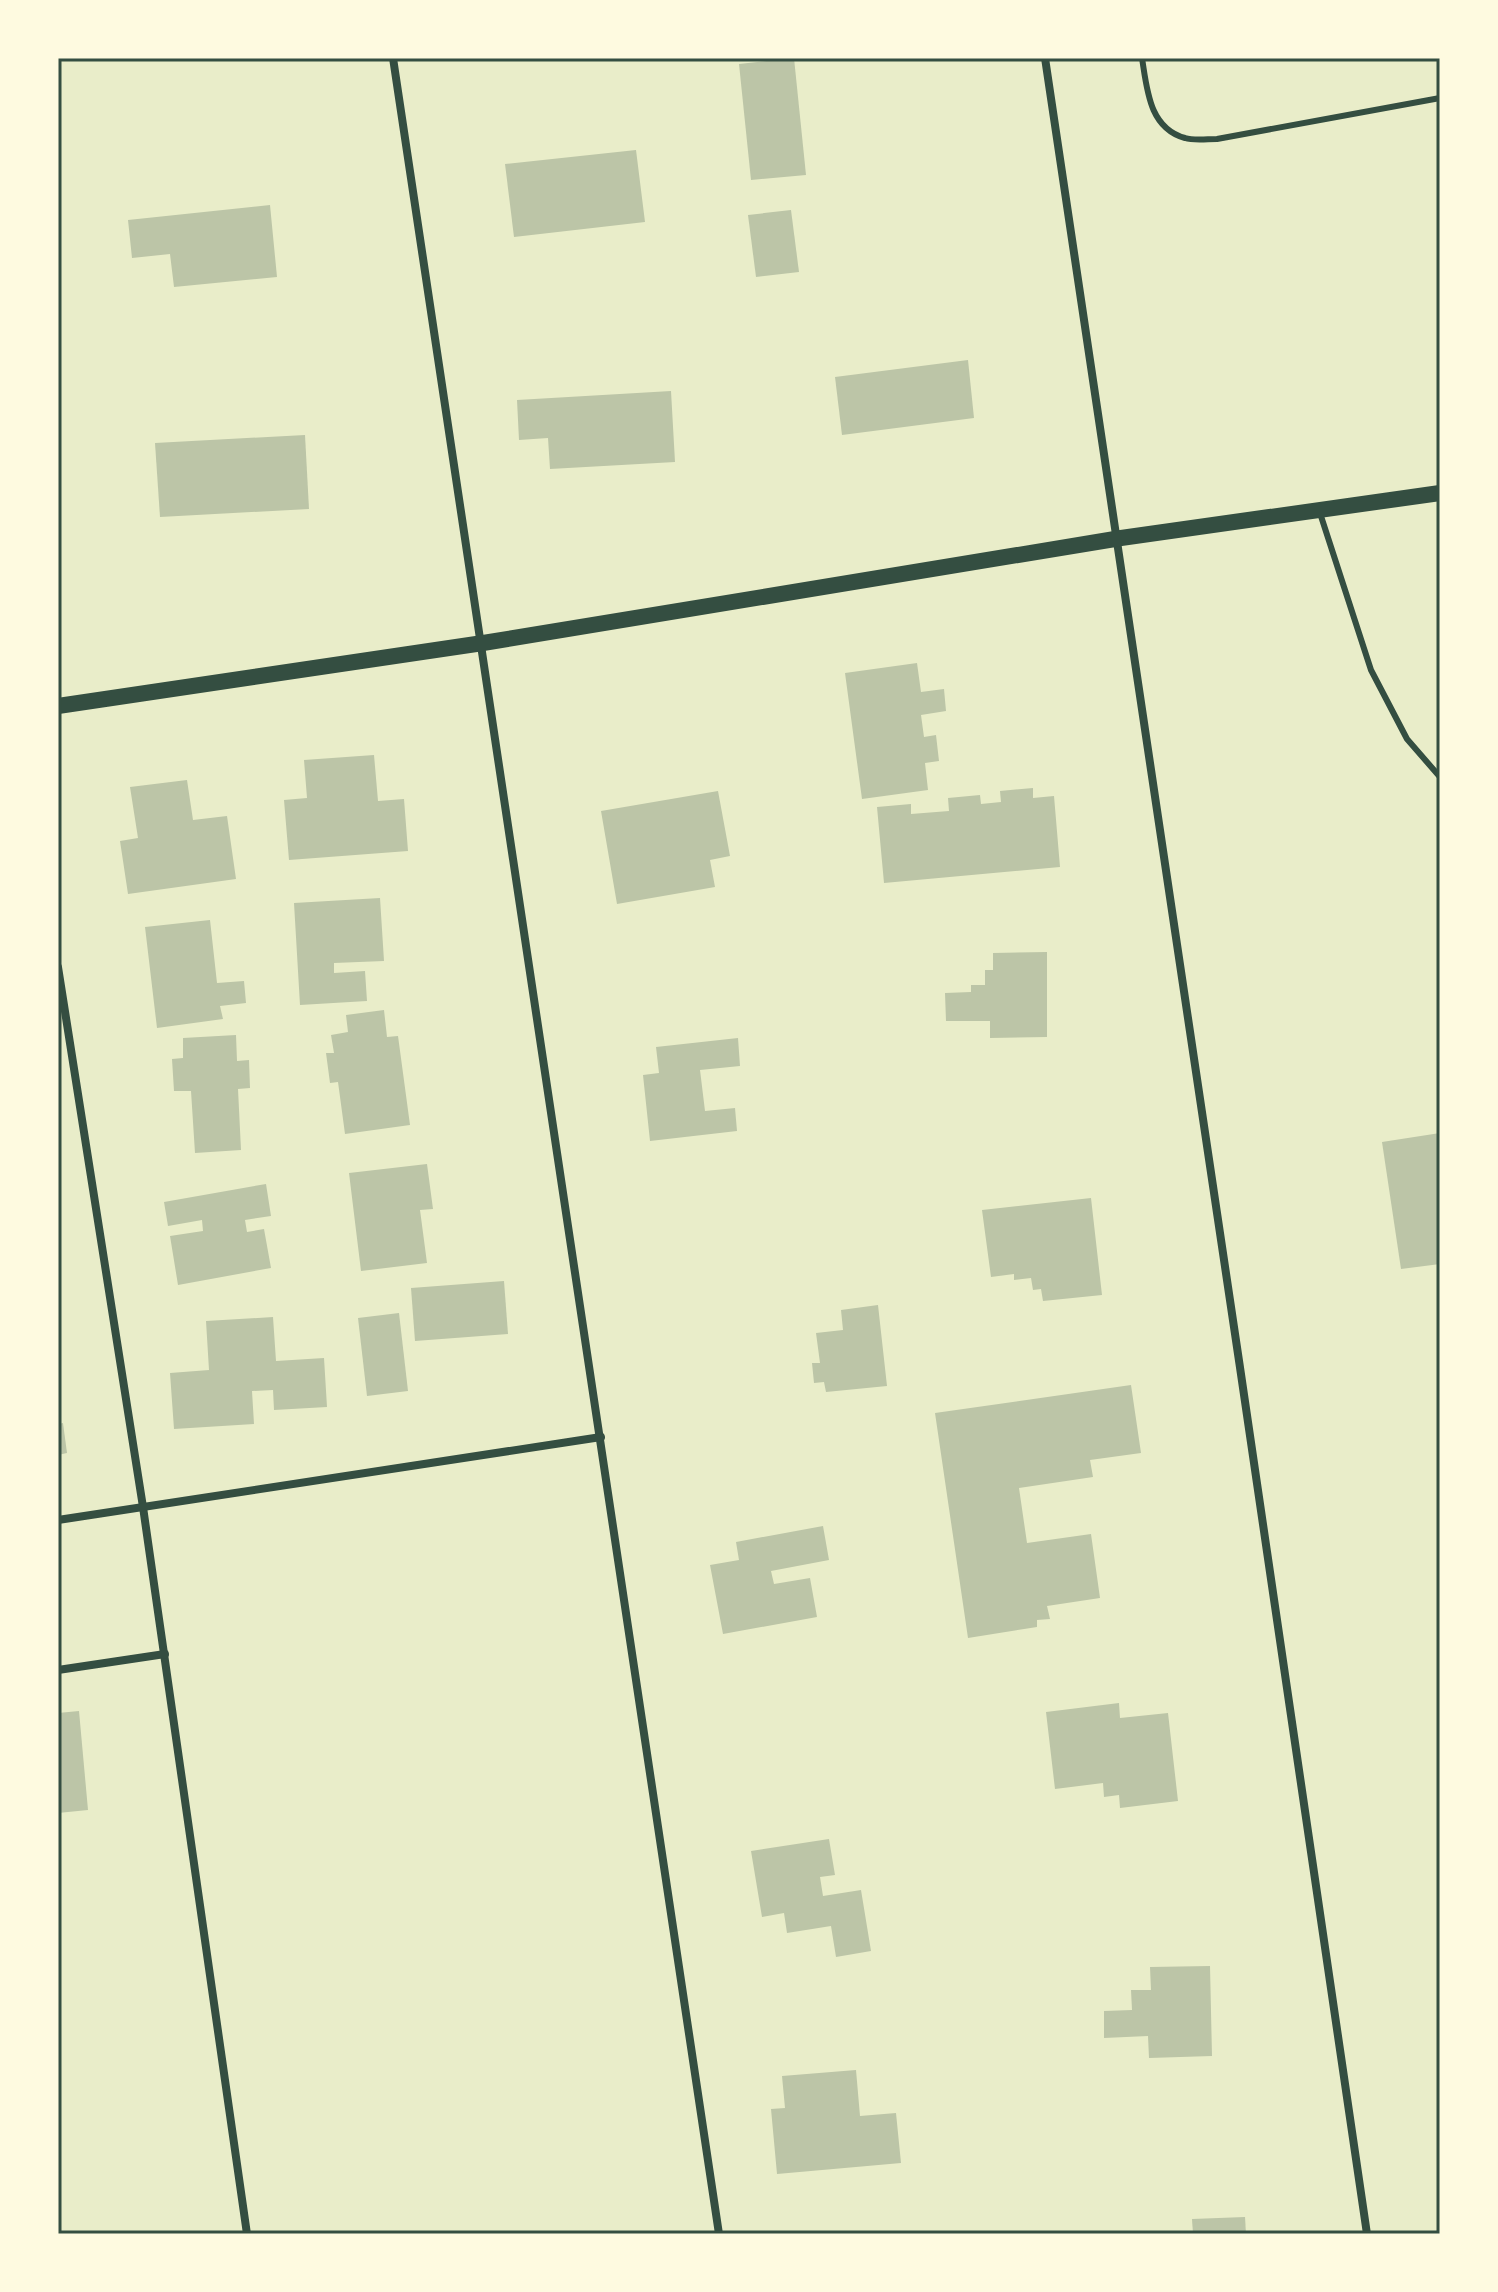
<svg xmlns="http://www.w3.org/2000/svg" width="1498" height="2292" viewBox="0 0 1498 2292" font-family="Lato,sans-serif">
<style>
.building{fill:#bcc5a7}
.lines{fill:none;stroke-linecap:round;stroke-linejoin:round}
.service{stroke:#344e41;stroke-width:6}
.minor{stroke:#344e41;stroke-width:8}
.secondary{stroke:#344e41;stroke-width:16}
.neatline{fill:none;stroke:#344e41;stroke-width:3}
</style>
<rect width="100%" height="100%" fill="#e9edc9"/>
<!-- building -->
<g class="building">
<polygon points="794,58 806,175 751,180 739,64"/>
<polygon points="636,150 645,222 514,237 505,164"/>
<polygon points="270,205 277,277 174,287 170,254 132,258 128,220"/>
<polygon points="791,210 799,272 756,277 748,215"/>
<polygon points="968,360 974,418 842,435 835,377"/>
<polygon points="671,391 675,462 550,469 548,438 519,440 517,400"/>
<polygon points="305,435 309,509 160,517 155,443"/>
<polygon points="917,663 921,692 944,689 946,711 921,715 924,737 936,735 939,761 925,763 928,790 862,799 845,673"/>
<polygon points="374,755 378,801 404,799 408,851 289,860 284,800 307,798 304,760"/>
<polygon points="187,780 193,820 227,816 236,879 128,894 120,841 138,838 130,787"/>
<polygon points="1033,788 1033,798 1054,796 1060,867 884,883 877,807 911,804 911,814 949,811 948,798 980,795 981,804 1001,802 1000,791"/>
<polygon points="718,791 730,856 710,860 715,887 617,904 601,811"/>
<polygon points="380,898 384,961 334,963 334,973 365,971 367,1001 300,1005 294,903"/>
<polygon points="210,920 217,983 244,981 246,1003 220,1006 223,1019 157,1028 145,927"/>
<polygon points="1047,952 1047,1037 990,1038 990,1021 946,1021 945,993 971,992 971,985 985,985 985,970 993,970 993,953"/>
<polygon points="384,1010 387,1037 398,1036 410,1125 345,1134 338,1082 330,1083 326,1053 334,1053 331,1035 348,1032 346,1015"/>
<polygon points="236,1035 237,1061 249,1060 250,1088 238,1089 241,1150 195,1153 191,1091 174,1091 172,1059 183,1058 183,1038"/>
<polygon points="738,1038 740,1066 700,1070 705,1111 735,1108 737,1131 650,1141 643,1075 659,1073 656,1047"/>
<polygon points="1440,1133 1440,1264 1401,1269 1382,1142"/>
<polygon points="427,1164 433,1209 420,1210 427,1263 361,1271 349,1173"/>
<polygon points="266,1184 271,1216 245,1220 247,1232 264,1229 271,1268 178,1285 170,1236 203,1231 202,1220 168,1226 164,1202"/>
<polygon points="1091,1198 1102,1295 1043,1301 1041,1289 1033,1290 1031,1278 1014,1280 1014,1274 991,1277 982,1210"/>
<polygon points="504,1281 508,1334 415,1341 411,1288"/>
<polygon points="878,1305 887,1386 826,1392 824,1382 814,1383 812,1363 820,1363 816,1333 843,1330 841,1310"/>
<polygon points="399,1313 408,1391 367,1396 358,1318"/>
<polygon points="273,1317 276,1361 324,1358 327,1407 274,1410 273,1390 252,1391 254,1424 174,1429 170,1373 209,1370 206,1321"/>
<polygon points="1131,1385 1141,1453 1090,1460 1093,1477 1019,1488 1027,1543 1091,1534 1100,1598 1047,1606 1050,1619 1037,1620 1037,1627 968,1638 935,1413"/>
<polygon points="63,1423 67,1453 58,1455 58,1424"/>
<polygon points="823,1526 829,1560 771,1571 774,1584 810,1578 817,1617 723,1634 710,1565 739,1560 736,1542"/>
<polygon points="1119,1703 1120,1718 1168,1713 1178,1801 1120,1808 1119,1795 1104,1797 1103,1783 1055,1789 1046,1712"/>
<polygon points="79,1711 88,1810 58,1813 58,1713"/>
<polygon points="829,1839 835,1875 820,1877 823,1896 861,1890 871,1951 836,1957 831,1926 787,1933 784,1913 762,1917 751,1851"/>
<polygon points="1210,1966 1212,2056 1149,2058 1148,2036 1104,2038 1104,2011 1132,2010 1131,1990 1151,1990 1150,1967"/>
<polygon points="856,2070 860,2116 896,2113 901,2163 777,2174 771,2109 785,2108 782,2076"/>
<polygon points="1245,2217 1246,2234 1193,2234 1192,2219"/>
</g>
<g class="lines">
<!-- service -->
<g class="service">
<path d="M1142 58C1147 89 1149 128 1185 138 1194 141 1207 139 1217 139L1440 98"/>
<polyline points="1319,510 1371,670 1407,739 1440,777"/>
</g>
<!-- minor -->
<g class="minor">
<polyline points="393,58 719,2234"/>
<path d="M1045 58C1159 782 1258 1509 1367 2234"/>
<polyline points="58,967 143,1507 247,2234"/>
<polyline points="58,1520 601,1437"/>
<polyline points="58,1670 165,1654"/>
</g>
<!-- secondary -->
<polyline class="secondary" points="58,706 483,643 1121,538 1440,493"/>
</g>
<!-- border -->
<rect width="1498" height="2292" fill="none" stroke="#fefae0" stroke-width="120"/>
<rect x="60" y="60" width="1378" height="2172" class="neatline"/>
</svg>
